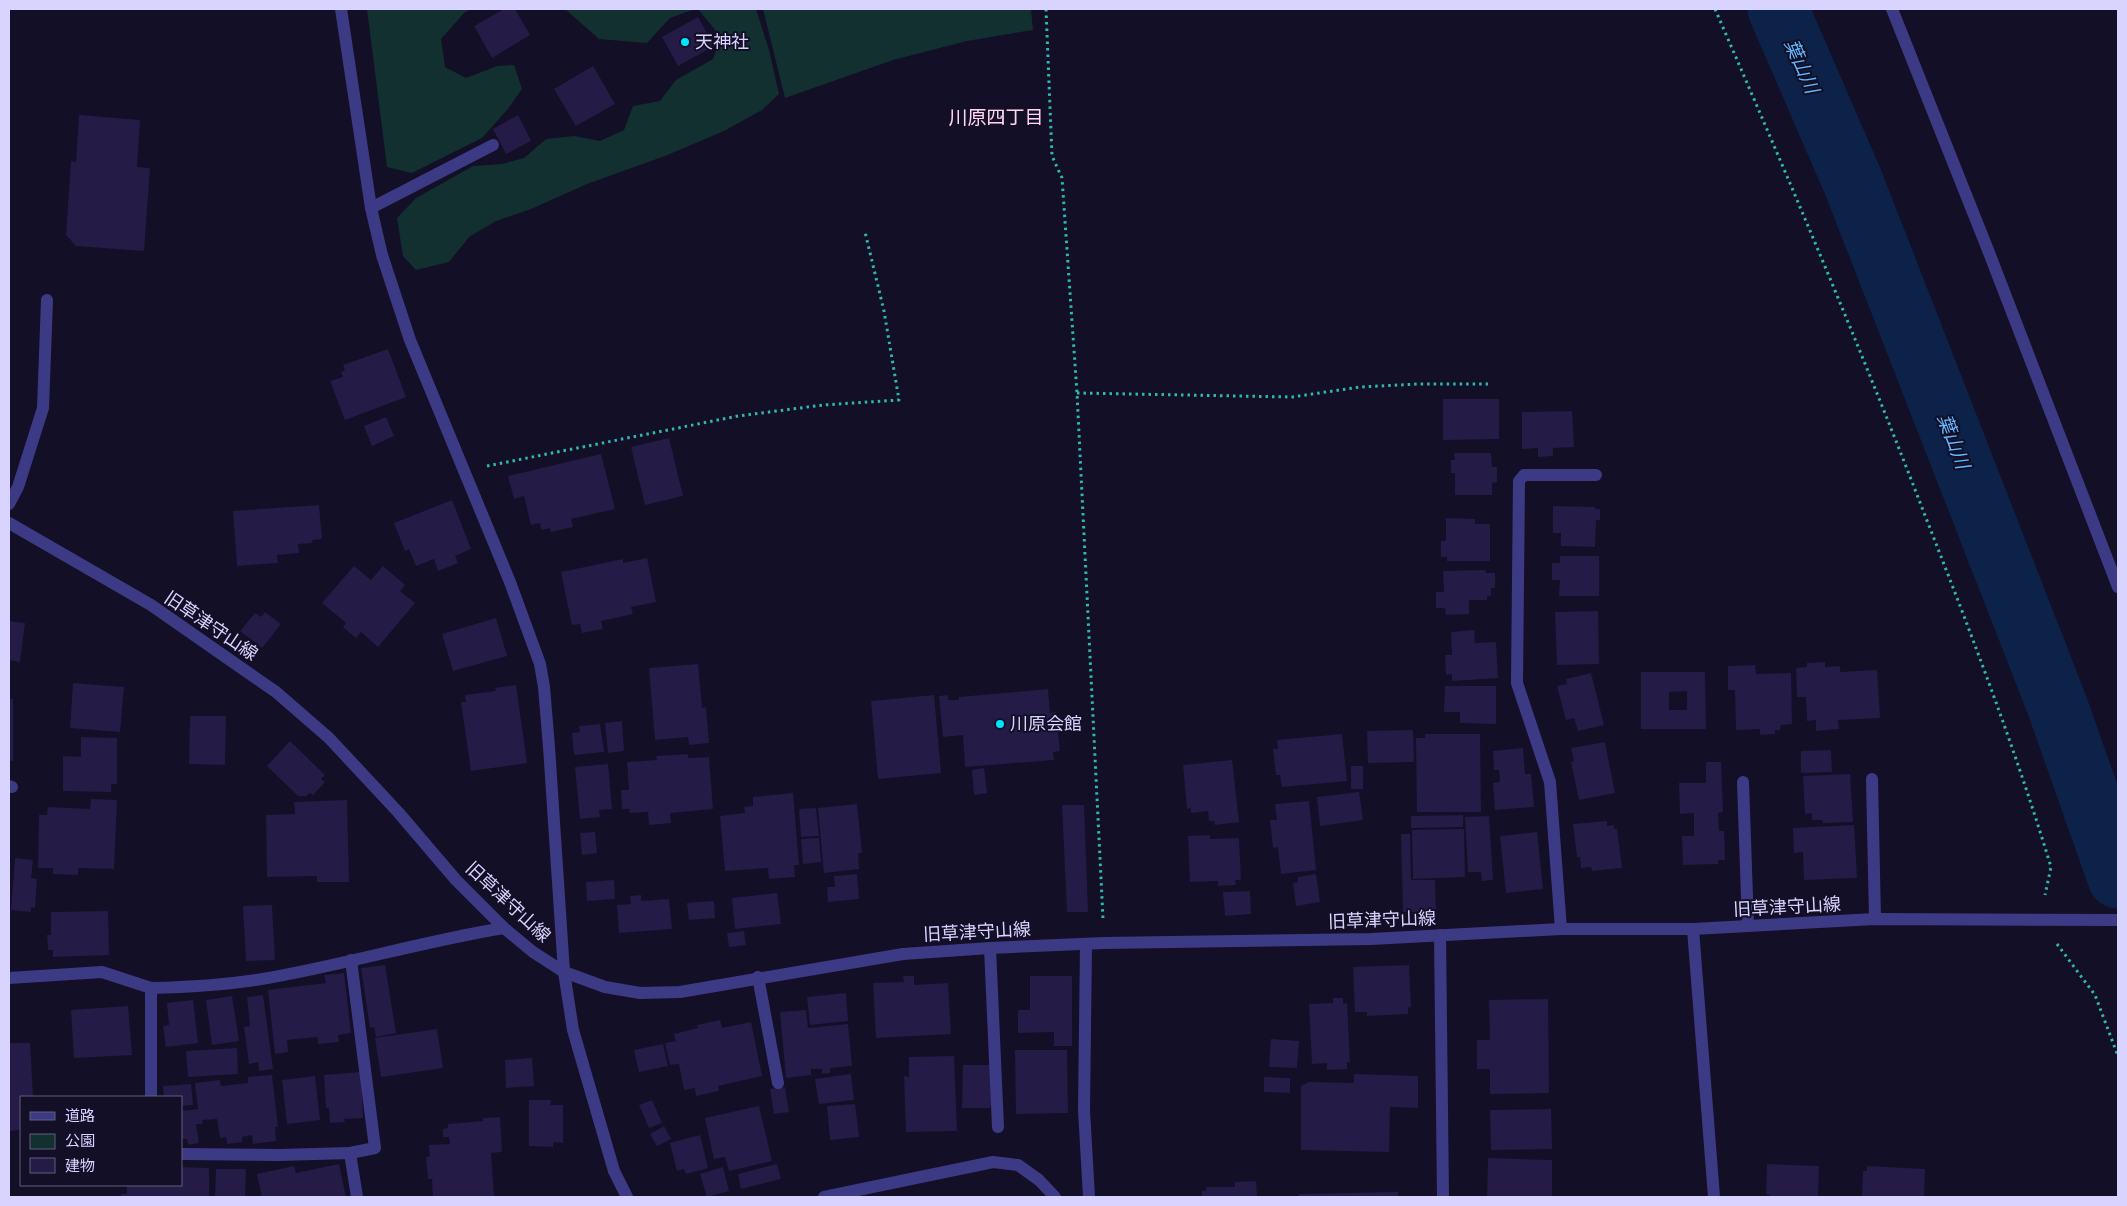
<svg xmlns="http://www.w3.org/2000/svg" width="2127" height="1206" viewBox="0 0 2127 1206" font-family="Commissioner,'Noto Sans JP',sans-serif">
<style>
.green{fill:#12302f}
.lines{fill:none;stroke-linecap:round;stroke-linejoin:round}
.river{stroke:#0c2248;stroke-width:61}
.building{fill:#241b47;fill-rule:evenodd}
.path{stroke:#2fb8b0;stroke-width:3;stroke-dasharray:2.5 4;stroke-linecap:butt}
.minor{stroke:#3d3a85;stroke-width:12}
.poi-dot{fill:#00e5ff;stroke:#130f26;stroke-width:2}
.labels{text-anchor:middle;stroke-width:4;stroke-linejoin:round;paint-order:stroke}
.poi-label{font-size:18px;fill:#d9d4ff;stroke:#130f26;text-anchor:start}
.street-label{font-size:18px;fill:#d9d4ff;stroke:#130f26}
.water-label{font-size:19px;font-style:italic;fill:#62b6ff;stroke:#130f26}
.neighbourhood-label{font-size:19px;fill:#ffd6f0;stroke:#130f26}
</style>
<rect width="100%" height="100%" fill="#130f26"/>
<!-- green -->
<g class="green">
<polygon points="367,9 472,9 465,12 441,39 445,67 466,78 497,66 514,65 522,89 507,110 482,138 412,173 387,167"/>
<polygon points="565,9 695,9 670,18 647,43 599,39"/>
<polygon points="698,9 756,9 769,50 779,94 762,110 724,131 665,156 587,184 531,209 496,221 469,237 449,262 416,270 403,256 397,218 416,198 473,166 502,164 524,158 546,139 574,136 600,141 624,130 633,106 660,101 676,80 713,59 721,37"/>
<polygon points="763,9 1031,9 1033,30 967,41 893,60 785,98"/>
</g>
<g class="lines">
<!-- river -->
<polyline class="river" points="1778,9 1853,182 2057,705 2118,878"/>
</g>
<!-- building -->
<g class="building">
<polygon points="504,9 515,9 530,35 492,58 474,26"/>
<polygon points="698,17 714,46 678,66 662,37"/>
<polygon points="593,66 615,104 576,126 554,89"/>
<polygon points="79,115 140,120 137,167 150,168 144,251 76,246 66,235 71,161 76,162"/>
<polygon points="518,115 531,141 506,154 493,129"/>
<polygon points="388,349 406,397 345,420 330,381 343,377 341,372 345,370 343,365"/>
<polygon points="1443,399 1499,399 1499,439 1443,440"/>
<polygon points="1572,411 1574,447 1553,448 1553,456 1538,457 1538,448 1522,449 1522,412"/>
<polygon points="386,417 394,436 372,446 364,426"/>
<polygon points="669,438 683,496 645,505 631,447"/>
<polygon points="1454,453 1491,453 1492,467 1497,467 1497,482 1492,483 1492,495 1455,495 1455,473 1451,473 1451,460 1455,460"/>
<polygon points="601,454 615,509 571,519 573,527 551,532 550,528 541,530 540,523 531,525 524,496 514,499 508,476"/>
<polygon points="452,500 471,549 455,556 458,563 438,571 434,559 416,566 409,549 405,551 394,523"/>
<polygon points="319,505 322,539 312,540 313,543 298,544 299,553 277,555 278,563 237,566 233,511"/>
<polygon points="1553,506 1595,507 1595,509 1600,509 1600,520 1596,520 1595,547 1561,546 1561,533 1553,533"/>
<polygon points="1446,518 1475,519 1475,524 1490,524 1490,561 1447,561 1447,557 1441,557 1441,541 1446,541"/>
<polygon points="1560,556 1599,556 1599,596 1559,596 1560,580 1552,580 1552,563 1560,563"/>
<polygon points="647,558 656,602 631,607 633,614 601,621 603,629 582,633 580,624 572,625 561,572 623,559 623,563"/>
<polygon points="354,566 371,580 383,566 405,585 400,591 415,603 378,647 361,632 356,638 343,627 346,623 322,603"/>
<polygon points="1486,570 1486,573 1495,573 1495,588 1491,588 1491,596 1487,596 1487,600 1469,600 1469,614 1446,615 1445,608 1436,608 1436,592 1444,592 1443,571"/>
<polygon points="1598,611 1599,664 1557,665 1555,612"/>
<polygon points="265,612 281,624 262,648 240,631 255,613 261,617"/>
<polygon points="496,618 507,656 453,671 442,634"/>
<polygon points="9,621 25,623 20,662 9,660"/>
<polygon points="1474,630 1475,643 1496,642 1498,678 1452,681 1452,674 1446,675 1445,655 1452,655 1451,632"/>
<polygon points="1825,662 1825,667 1840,666 1840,672 1877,670 1880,718 1838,720 1839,729 1816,731 1816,720 1807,721 1806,697 1797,697 1796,668 1807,667 1807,663"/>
<polygon points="698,664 702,708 706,707 709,743 689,745 688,737 655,740 649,668"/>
<polygon points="1755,665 1756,674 1791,673 1792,724 1781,725 1780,730 1775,730 1775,734 1760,735 1760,729 1736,730 1735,690 1728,690 1728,666"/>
<path d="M1641 672H1705L1706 729H1641ZM1687 691V710H1669V692Z"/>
<polygon points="1591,673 1604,725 1578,731 1574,718 1566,720 1557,686 1567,684 1566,679"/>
<polygon points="73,683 124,687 120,732 70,728"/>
<polygon points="516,685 527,763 471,771 461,702 466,702 465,695 496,691 495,688"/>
<polygon points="1445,686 1496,686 1496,724 1460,723 1460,712 1444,712"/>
<polygon points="1048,689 1050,713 1056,712 1060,751 1053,752 1054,760 965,767 963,735 943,737 939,696 948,695 948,700 959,700 959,697"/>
<polygon points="934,695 941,773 878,779 871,701"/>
<rect x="9" y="699" width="4" height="62"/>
<polygon points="190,716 226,716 225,765 189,764"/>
<polygon points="622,721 624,751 608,753 605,723"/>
<polygon points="600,724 604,752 574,755 572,733 580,732 579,726"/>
<polygon points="1413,730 1414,762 1368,763 1367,731"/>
<polygon points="1342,734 1347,781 1282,787 1280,775 1276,775 1273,749 1278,749 1277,740"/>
<polygon points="1425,734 1480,734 1481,812 1417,812 1416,738 1425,738"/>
<polygon points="81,737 117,738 117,784 111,784 111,792 63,791 63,756 81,757"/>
<polygon points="290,741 325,775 321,779 325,782 313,795 310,793 306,796 298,796 267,766"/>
<polygon points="1605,742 1615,793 1579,800 1571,762 1574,761 1571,748"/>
<polygon points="1523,748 1525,774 1531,774 1534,807 1495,810 1493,783 1500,782 1499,770 1494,770 1493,751"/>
<polygon points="1831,750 1832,772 1801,773 1801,751"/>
<polygon points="688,754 688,758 709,757 713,809 670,813 671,823 649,825 648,812 630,813 629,809 622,809 621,790 629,790 627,762 657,760 656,756"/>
<polygon points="1232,760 1239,822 1215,825 1214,821 1209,821 1208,811 1191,813 1191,808 1187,809 1183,765"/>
<polygon points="1706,762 1721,762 1723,812 1718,813 1719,831 1724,831 1725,860 1718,860 1718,864 1683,865 1682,836 1694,836 1694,813 1680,814 1679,783 1706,783"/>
<polygon points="608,764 612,809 599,810 600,817 580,819 575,767"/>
<rect x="1351" y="766" width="12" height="23"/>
<polygon points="984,768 987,793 974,795 972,770"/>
<polygon points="1850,774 1853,822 1823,823 1823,820 1812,820 1812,813 1805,814 1803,776"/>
<polygon points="1359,792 1363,820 1320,826 1317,797"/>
<polygon points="793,793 799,865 794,865 795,877 769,879 768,868 725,871 720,816 745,813 744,807 753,806 753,797"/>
<polygon points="91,799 117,800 114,869 78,868 78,875 53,874 53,868 38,868 39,815 47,815 48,807 90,809"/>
<polygon points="347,800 349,882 317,882 317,876 267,877 266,815 295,814 294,802"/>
<polygon points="1309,801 1316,870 1281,874 1278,847 1273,848 1270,820 1277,820 1275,804"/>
<polygon points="857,804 862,853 858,853 859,869 824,873 818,808"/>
<polygon points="1062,805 1084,805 1088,912 1067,912"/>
<polygon points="816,808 819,836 801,837 799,809"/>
<polygon points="1463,815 1463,827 1411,828 1411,816"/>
<polygon points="1489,816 1493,880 1482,881 1481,872 1468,872 1465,817"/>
<polygon points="1607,821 1607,826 1614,825 1614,829 1617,829 1622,868 1592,871 1591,867 1581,868 1580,857 1577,857 1573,824"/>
<polygon points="1854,825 1857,878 1804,880 1803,852 1794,853 1793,828"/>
<polygon points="1464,829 1465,877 1413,879 1412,830"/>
<polygon points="595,832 597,853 582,855 580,833"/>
<polygon points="1537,832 1543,889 1506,893 1500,836"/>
<polygon points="1401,834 1410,834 1411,880 1435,880 1436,912 1403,912"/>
<polygon points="1210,835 1210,839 1239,838 1241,880 1235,880 1236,885 1218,886 1218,881 1190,882 1188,836"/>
<polygon points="819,838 821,862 803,864 801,839"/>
<polygon points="15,858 33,860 31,878 37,879 35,908 31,907 31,912 11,910"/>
<polygon points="857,874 859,899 828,902 827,887 835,887 834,876"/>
<polygon points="1316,874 1320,902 1296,906 1293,883 1298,882 1298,877"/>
<polygon points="614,880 615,899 587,901 586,882"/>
<polygon points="1250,891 1251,914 1225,916 1223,892"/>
<polygon points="777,893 781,924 735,929 732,898"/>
<polygon points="641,895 641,901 669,899 672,929 619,933 617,905 631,904 630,896"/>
<polygon points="714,901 715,918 689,920 687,903"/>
<polygon points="272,905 275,960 246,961 243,906"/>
<polygon points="108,911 109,955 53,957 53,950 48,950 47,935 51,935 51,912"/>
<polygon points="744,931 746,945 729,947 727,933"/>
<polygon points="385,965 396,1033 376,1037 374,1027 370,1028 361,968"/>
<polygon points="1409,965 1411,1008 1408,1007 1408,1014 1367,1016 1367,1012 1355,1012 1353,967"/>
<polygon points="344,973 351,1033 338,1035 339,1042 318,1044 317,1037 287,1040 288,1052 275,1054 268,990 326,983 324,975"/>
<polygon points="903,976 914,976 914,985 948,983 951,1034 876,1038 873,983 904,982"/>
<polygon points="1030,976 1072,976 1072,1046 1054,1046 1054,1032 1018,1033 1018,1010 1030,1010"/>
<polygon points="846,993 848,1021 810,1025 807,997"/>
<polygon points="263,995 273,1069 259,1071 258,1062 249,1064 244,1027 250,1026 247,997"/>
<polygon points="232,996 239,1041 212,1045 206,1000"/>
<polygon points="1333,998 1343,998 1343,1004 1347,1003 1350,1062 1347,1062 1347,1069 1327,1070 1327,1063 1312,1064 1309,1004 1333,1003"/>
<polygon points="1548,999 1549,1093 1490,1094 1490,1069 1477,1069 1477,1040 1490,1040 1489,1000"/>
<polygon points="193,1000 198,1043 166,1047 163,1026 169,1025 167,1003"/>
<polygon points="128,1006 132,1055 74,1058 71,1010"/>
<polygon points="806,1010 808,1028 848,1024 852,1066 830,1068 830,1073 822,1074 822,1069 811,1069 811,1075 786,1078 780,1012"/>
<polygon points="720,1020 722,1028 751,1022 762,1076 718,1086 719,1091 696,1096 695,1088 684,1090 679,1064 670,1065 665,1043 676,1041 674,1034 698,1028 697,1025"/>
<polygon points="437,1029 443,1068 381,1077 375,1038"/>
<polygon points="1271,1039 1299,1041 1297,1068 1269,1067"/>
<polygon points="9,1043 30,1043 33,1097 21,1097 21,1130 9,1131"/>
<polygon points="663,1044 668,1066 639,1072 634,1050"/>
<polygon points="237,1048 238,1074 188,1077 186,1051"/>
<polygon points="1015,1050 1067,1050 1068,1113 1016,1114"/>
<polygon points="954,1056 957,1131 906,1132 904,1076 909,1077 909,1057"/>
<polygon points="532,1058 534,1086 506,1088 505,1060"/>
<polygon points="963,1065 994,1065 994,1105 990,1105 990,1108 962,1108"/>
<polygon points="361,1072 363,1118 344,1119 345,1122 330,1123 329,1108 326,1108 324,1075"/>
<polygon points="851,1074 854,1100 819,1104 815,1079"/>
<polygon points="1354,1074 1418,1076 1418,1108 1390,1107 1389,1152 1301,1150 1301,1086 1309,1082 1354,1083"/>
<polygon points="272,1075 278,1127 275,1127 276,1141 253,1144 252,1135 242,1137 242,1142 227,1144 226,1137 220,1138 217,1119 202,1120 203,1124 196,1124 199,1143 188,1145 187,1139 181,1139 181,1111 198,1109 195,1083 220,1080 221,1086 248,1083 248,1077"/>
<polygon points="315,1076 320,1120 287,1124 282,1080"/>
<polygon points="1264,1077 1290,1078 1290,1093 1264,1092"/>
<polygon points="191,1084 193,1105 181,1106 181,1097 164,1097 163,1086"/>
<polygon points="785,1087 789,1112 774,1114 770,1089"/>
<polygon points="529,1100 551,1100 550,1105 563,1105 563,1143 553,1142 553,1147 529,1146"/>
<polygon points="652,1100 662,1123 649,1128 639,1105"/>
<polygon points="855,1104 859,1137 830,1140 827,1106"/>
<polygon points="759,1106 772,1161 729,1171 725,1157 714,1159 705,1118"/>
<polygon points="1551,1109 1552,1149 1491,1150 1490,1110"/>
<polygon points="500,1117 502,1152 491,1153 494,1197 433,1197 432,1179 428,1179 426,1157 430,1156 429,1145 450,1144 449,1137 443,1137 443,1129 448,1128 448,1124 483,1121 483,1118"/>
<polygon points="664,1126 671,1139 657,1146 650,1134"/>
<polygon points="700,1135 708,1168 686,1174 684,1169 677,1171 670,1143"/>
<polygon points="1488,1158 1552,1160 1552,1197 1487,1197"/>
<polygon points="339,1164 346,1197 262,1197 257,1174 294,1166 296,1173"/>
<polygon points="777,1164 781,1179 741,1189 738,1174"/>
<polygon points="1767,1164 1819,1166 1818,1197 1770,1197 1770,1195 1766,1194"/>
<polygon points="1867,1166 1925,1169 1924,1197 1862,1197 1863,1171 1867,1171"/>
<polygon points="181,1167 209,1168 209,1197 121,1197 121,1194 127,1194 127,1185 181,1185"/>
<polygon points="723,1167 729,1191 707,1197 700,1174"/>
<polygon points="216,1169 246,1169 245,1197 215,1197"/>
<polygon points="1256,1181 1257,1197 1202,1197 1202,1191 1206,1191 1206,1187 1235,1187 1235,1182"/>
<polygon points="1398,1192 1398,1197 1299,1197 1299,1194"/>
</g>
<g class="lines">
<!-- path -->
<g class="path">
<polyline points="1046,9 1052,156 1062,178 1077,393 1103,919"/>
<path d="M1715 9C1788 177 1860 346 1926 518 1971 633 2015 748 2051 867L2045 895"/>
<polyline points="1077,393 1292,397 1360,387 1419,384 1488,384"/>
<polyline points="487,466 738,416 823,405 899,400 884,311 865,232"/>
<polyline points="2057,944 2095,995 2118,1056"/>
</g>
<!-- minor -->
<g class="minor">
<polyline points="341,9 371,208 382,255 410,340 510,582 540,664 544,687 549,747 564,972 573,1030 614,1171 627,1197"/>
<polyline points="1892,9 1988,250 2118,587"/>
<polyline points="371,208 493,145"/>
<polyline points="9,504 18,487 43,408 47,300"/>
<polyline points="9,523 151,605 276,692 329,738 398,812 456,880 504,928 533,952 564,972 605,987 640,993 680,992 903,954 990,948 1104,943 1371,939 1561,929 1693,929 1875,919 2118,920"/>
<polyline points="1872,779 1875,919"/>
<polyline points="1743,782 1748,926"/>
<polyline points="9,786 12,787"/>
<polyline points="1561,929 1550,782 1517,683 1519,481 1524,475 1596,475"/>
<polyline points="1693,929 1714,1197"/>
<polyline points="1440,935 1443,1197"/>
<polyline points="1086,944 1084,1110 1089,1197"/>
<polyline points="990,948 998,1127"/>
<polyline points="758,977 778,1083"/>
<polyline points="9,978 102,972 151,988 151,1097"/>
<path d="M151 988C195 987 241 984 284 975 358 961 430 940 504 928"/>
<polyline points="350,1153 375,1148 351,960"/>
<polyline points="181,1154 279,1155 350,1153 357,1197"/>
<polyline points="824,1197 993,1162 1018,1165 1039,1180 1055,1197"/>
</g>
</g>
<!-- markers -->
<g class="poi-dot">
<circle cx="685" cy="42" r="5"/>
<circle cx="1000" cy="724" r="5"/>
</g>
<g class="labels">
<!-- poi labels -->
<g class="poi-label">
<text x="695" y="48">天神社</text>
<text x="1010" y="730">川原会館</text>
</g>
<!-- street labels -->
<g class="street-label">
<text transform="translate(211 626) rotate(34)" y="6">旧草津守山線</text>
<text transform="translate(508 902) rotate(43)" y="6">旧草津守山線</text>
<text transform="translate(1787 907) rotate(-3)" y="6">旧草津守山線</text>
<text transform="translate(1382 920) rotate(-2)" y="6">旧草津守山線</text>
<text transform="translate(977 932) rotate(-3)" y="6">旧草津守山線</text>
</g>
<!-- water labels -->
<g class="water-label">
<text transform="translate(1802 66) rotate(66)" y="7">葉山川</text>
<text transform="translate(1954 441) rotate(69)" y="7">葉山川</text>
</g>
<!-- neighbourhood labels -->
<g class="neighbourhood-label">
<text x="996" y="124">川原四丁目</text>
</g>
</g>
<!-- border -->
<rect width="2127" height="1206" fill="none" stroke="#d9d4ff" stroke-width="20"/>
<!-- legend -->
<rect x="20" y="1096" width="162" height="90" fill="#130f26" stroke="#625e7d"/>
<rect x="30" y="1112" width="25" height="8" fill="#3d3a85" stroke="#625e7d"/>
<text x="65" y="1121" font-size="15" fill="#d9d4ff">道路</text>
<rect x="30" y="1134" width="25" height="15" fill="#12302f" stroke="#625e7d"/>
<text x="65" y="1146" font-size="15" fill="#d9d4ff">公園</text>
<rect x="30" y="1158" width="25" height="15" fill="#241b47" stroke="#625e7d"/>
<text x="65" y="1171" font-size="15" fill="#d9d4ff">建物</text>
</svg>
